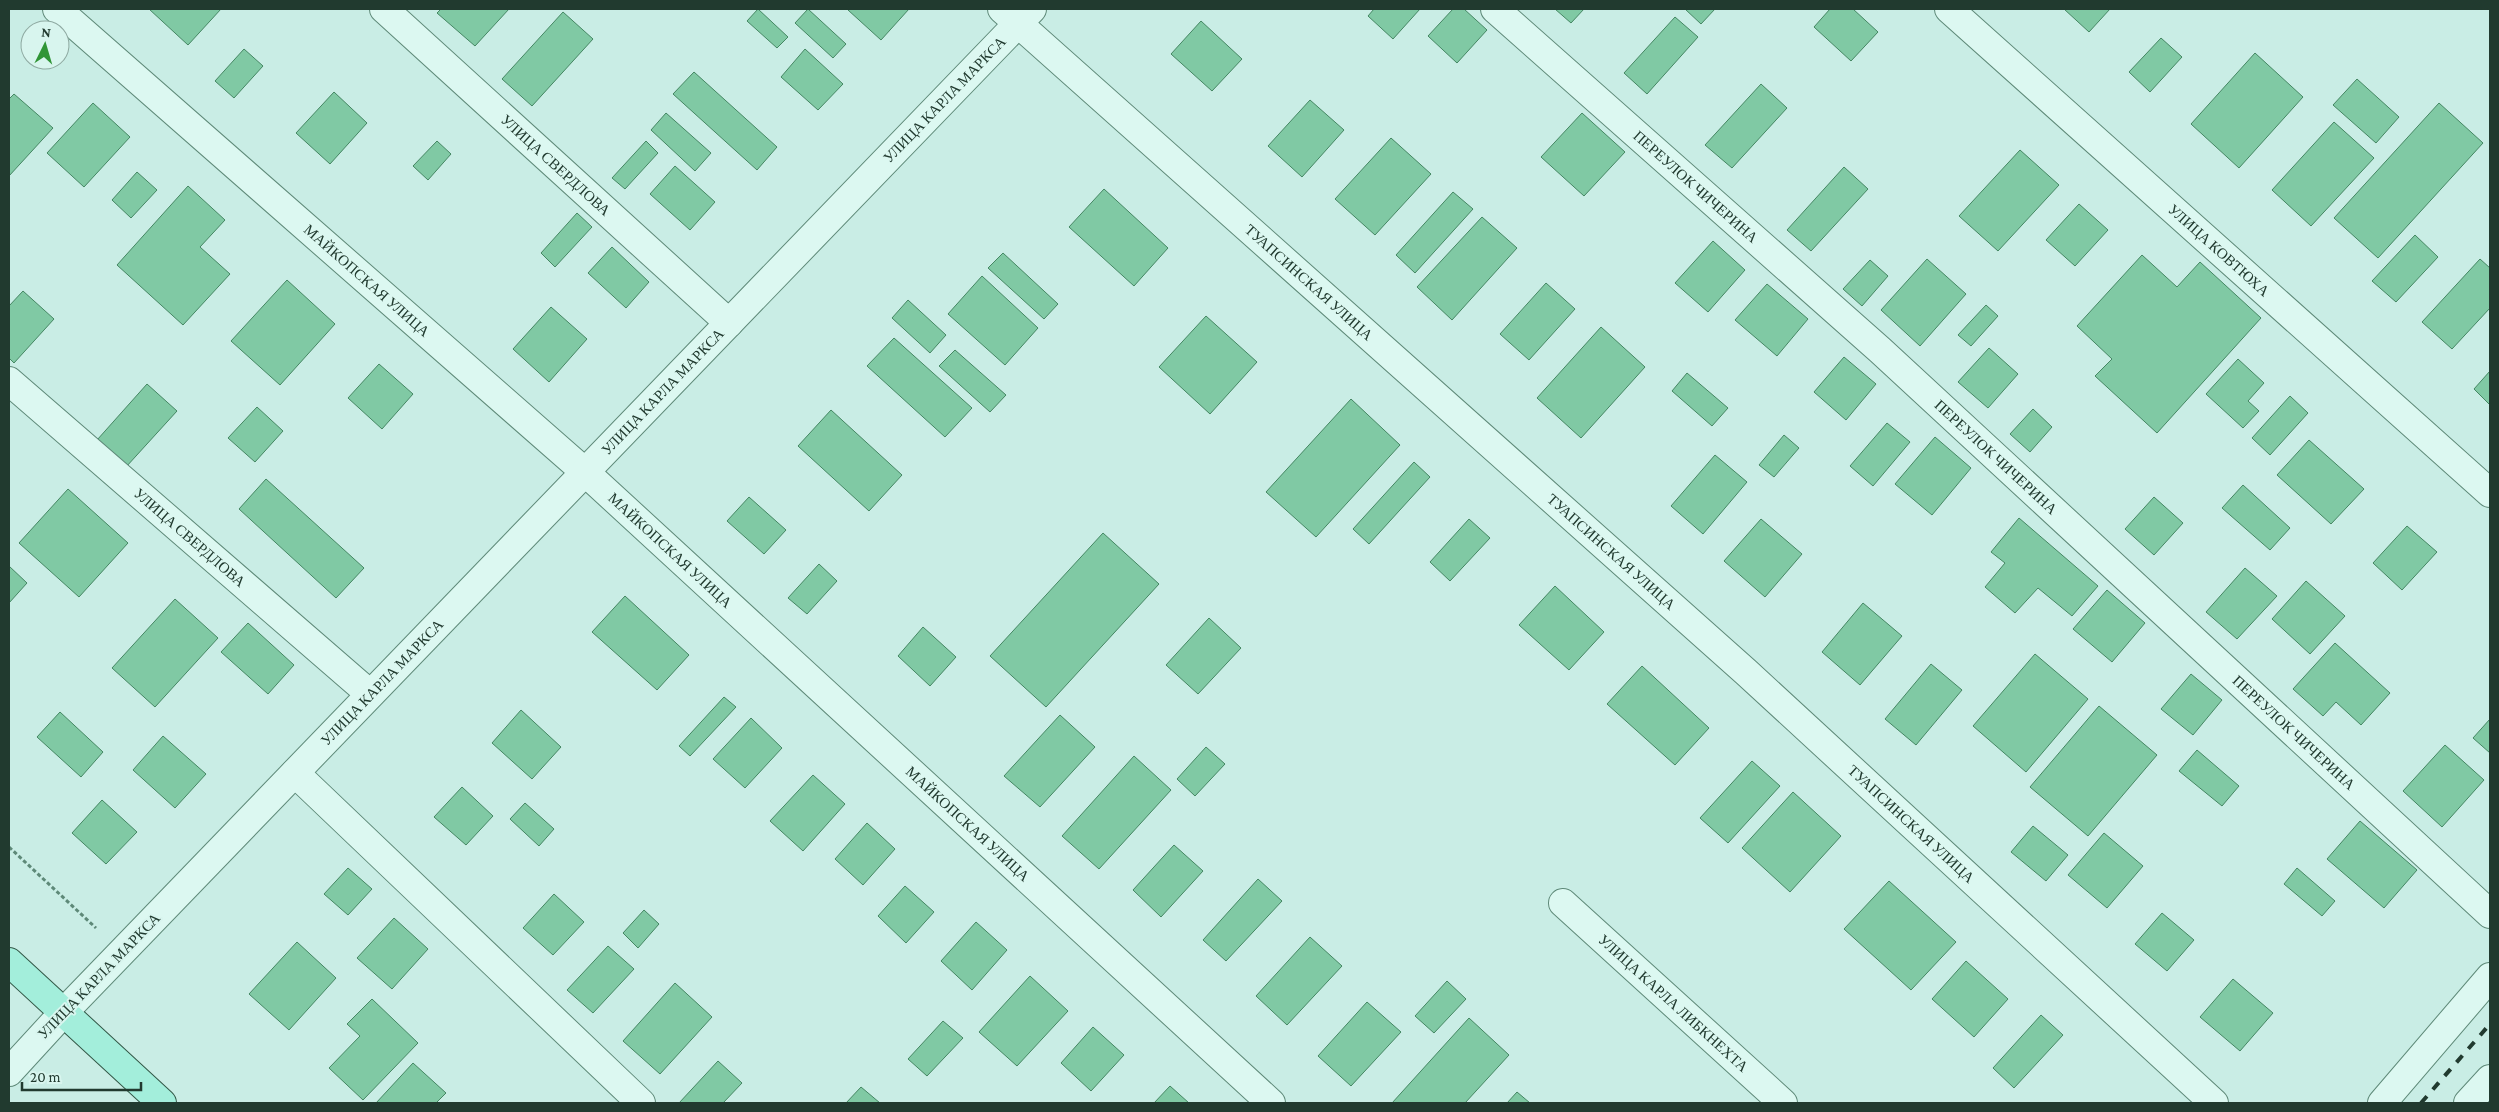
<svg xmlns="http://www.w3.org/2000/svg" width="2499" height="1112" viewBox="0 0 2499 1112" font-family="'Crimson Pro',serif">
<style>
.building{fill:#80c9a4;stroke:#458763}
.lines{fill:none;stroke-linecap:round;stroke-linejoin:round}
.minor-casing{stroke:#5e8978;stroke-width:30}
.tertiary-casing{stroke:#5e8978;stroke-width:30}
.primary-casing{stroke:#325746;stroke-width:30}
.path{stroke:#5e8978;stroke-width:3;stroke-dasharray:4 2.5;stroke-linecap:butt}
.minor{stroke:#dcf8f1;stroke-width:28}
.tertiary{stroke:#dcf8f1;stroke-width:28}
.primary{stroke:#a3eedb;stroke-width:28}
.rail{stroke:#213a2f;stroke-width:4;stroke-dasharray:9 9;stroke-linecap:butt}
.labels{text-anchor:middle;stroke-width:4;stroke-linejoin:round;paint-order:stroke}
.street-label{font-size:15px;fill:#213a2f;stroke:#d8f5ee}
</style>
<rect width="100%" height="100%" fill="#c9ede5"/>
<!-- building -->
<g class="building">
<polygon points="149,9 221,9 188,45"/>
<polygon points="441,9 509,9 475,46 437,13"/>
<polygon points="758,9 788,37 777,48 747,21"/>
<polygon points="808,9 846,44 833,58 795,23"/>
<polygon points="850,9 909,9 881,40 848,10"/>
<polygon points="1374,9 1420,9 1393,39 1368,16"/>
<polygon points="1453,9 1464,9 1487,30 1457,63 1428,36"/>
<polygon points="1555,9 1584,9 1571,23"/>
<polygon points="1685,9 1715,9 1701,24"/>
<polygon points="1830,9 1853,9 1878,32 1851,61 1814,27"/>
<polygon points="2064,9 2110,9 2089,32"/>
<polygon points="563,12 593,39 532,106 502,79"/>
<polygon points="1675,17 1698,37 1647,94 1624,73"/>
<polygon points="1201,21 1242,59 1212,91 1171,54"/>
<polygon points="2161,38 2182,57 2150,92 2129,72"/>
<polygon points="244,49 263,66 234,98 215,81"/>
<polygon points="805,49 843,84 818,110 781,77"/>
<polygon points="2255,53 2303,97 2239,168 2191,124"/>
<polygon points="694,72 777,147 757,170 673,94"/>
<polygon points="2357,79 2399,117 2376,143 2333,105"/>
<polygon points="1761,84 1787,108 1732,168 1705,145"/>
<polygon points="334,92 367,123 330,164 296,133"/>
<polygon points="14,94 53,128 9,176 9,99"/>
<polygon points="1310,100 1344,130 1302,177 1268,146"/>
<polygon points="93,103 130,137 84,187 47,153"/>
<polygon points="2439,103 2483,143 2378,258 2334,218"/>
<polygon points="666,113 711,153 695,171 651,130"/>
<polygon points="1582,113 1625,152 1584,196 1541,157"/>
<polygon points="2334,122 2374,158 2311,226 2272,190"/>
<polygon points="1391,138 1431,174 1375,235 1335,199"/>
<polygon points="437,141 451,154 428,180 413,166"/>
<polygon points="646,141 658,153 625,189 612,178"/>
<polygon points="2020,150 2059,185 1998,251 1959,216"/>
<polygon points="675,166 715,202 690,230 650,194"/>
<polygon points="1844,167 1868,189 1811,251 1787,230"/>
<polygon points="137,172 157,190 131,218 112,200"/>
<polygon points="188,186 225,220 200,247 230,274 183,325 117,265"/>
<polygon points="1104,189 1168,248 1134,286 1069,227"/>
<polygon points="1453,192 1473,209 1415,273 1396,255"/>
<polygon points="2079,204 2108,230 2075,266 2046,240"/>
<polygon points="577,213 592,227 555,267 541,253"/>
<polygon points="1482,217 1517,248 1452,320 1417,287"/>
<polygon points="2415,235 2438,257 2396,302 2372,281"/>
<polygon points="1713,241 1745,270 1708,312 1675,283"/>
<polygon points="612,247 649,282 626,308 588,273"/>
<polygon points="1003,253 1058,304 1044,319 988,268"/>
<polygon points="2142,255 2177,287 2200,262 2261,318 2157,433 2095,376 2112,359 2077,326"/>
<polygon points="1927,259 1966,294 1920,346 1881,310"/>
<polygon points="2480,259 2490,268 2490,308 2452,349 2422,322"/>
<polygon points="1870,260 1888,276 1862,306 1843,289"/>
<polygon points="982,276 1038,328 1005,365 948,314"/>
<polygon points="287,280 335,324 280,385 231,341"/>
<polygon points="1546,283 1575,309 1529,360 1500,334"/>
<polygon points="1767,284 1808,319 1777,356 1735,320"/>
<polygon points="23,291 54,319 14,363 9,358 9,306"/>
<polygon points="908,300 946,335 930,353 892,318"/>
<polygon points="1986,305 1998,316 1971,346 1958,335"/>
<polygon points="551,307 587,339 549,382 513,349"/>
<polygon points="1206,316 1257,362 1210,414 1159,367"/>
<polygon points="1601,327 1645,367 1581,438 1537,398"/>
<polygon points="894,338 972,408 945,437 867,366"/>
<polygon points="1989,348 2018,374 1988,408 1958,382"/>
<polygon points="955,350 1006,395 990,412 939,366"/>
<polygon points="1844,357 1876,384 1846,420 1814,392"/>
<polygon points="2238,359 2264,383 2248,401 2259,411 2243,428 2206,394"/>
<polygon points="379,364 413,394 382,429 348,398"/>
<polygon points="2490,371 2490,405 2474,389"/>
<polygon points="1687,373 1728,408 1712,426 1672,391"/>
<polygon points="147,384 177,411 126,467 97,440"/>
<polygon points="2290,396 2308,413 2270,455 2252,438"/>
<polygon points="1351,399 1400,445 1316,537 1266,492"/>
<polygon points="257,407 283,431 255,462 228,438"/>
<polygon points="2033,409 2052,427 2030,452 2010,434"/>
<polygon points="831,410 902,475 869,511 798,446"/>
<polygon points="1887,423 1910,442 1873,486 1850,466"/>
<polygon points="1784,435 1799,448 1774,477 1759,465"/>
<polygon points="1935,437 1971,468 1932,515 1895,484"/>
<polygon points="2309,440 2364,489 2331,524 2277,475"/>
<polygon points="1715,455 1747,482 1703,534 1671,506"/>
<polygon points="1414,462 1430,477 1369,544 1353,529"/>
<polygon points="266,479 364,568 336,598 239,509"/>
<polygon points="2243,485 2290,528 2270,550 2222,508"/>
<polygon points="68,489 128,543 79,597 19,543"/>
<polygon points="749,497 786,530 764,554 727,521"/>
<polygon points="2154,497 2183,523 2154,555 2125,529"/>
<polygon points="2019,518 2098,586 2072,616 2038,588 2015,613 1985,587 2005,563 1991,552"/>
<polygon points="1469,519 1490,538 1450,581 1430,562"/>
<polygon points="1761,519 1802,554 1765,597 1724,561"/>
<polygon points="2407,526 2437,552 2402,590 2373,563"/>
<polygon points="1103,533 1159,584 1046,707 990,656"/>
<polygon points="819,564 837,581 807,614 788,598"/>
<polygon points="9,566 27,583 9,603"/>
<polygon points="2245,568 2277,596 2237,639 2206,612"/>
<polygon points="2306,581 2345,616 2310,654 2272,619"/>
<polygon points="1555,586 1604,632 1569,670 1519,625"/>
<polygon points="2107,590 2145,623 2112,662 2073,629"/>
<polygon points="625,596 689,655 657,690 592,632"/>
<polygon points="175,599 218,638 155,707 112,668"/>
<polygon points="1863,603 1902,636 1860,685 1822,652"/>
<polygon points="1209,618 1241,648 1198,694 1166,665"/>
<polygon points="248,623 294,665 268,694 221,652"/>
<polygon points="923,627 956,657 930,686 898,656"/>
<polygon points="2335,643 2390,693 2361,725 2336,702 2323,716 2293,689"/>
<polygon points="2035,654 2088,699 2026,772 1973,726"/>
<polygon points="1931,664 1962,690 1916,745 1885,719"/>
<polygon points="1642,666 1709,728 1675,765 1607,704"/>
<polygon points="2191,674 2222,700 2193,735 2161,709"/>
<polygon points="724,697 736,707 690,756 679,746"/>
<polygon points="2099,706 2157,755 2088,836 2030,787"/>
<polygon points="521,710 561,747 532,779 492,743"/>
<polygon points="60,712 103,752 81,777 37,737"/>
<polygon points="1060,715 1095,747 1040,807 1004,776"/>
<polygon points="751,718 782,748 745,788 713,759"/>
<polygon points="2490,719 2490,753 2473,738"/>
<polygon points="163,736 206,774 175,808 133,770"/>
<polygon points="2445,745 2484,780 2442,827 2403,791"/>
<polygon points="1206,747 1225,764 1195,796 1177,779"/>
<polygon points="2197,750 2239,786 2222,806 2179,771"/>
<polygon points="1134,756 1171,790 1099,869 1062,836"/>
<polygon points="1752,761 1780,786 1728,843 1700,818"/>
<polygon points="813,775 845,804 803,851 770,821"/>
<polygon points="462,787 493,816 466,845 434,817"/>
<polygon points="1793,792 1841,836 1790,892 1742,848"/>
<polygon points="102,800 137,832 106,864 72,833"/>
<polygon points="525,803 554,829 539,846 510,819"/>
<polygon points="2360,821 2417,870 2384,908 2327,859"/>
<polygon points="867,823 895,849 863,885 835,859"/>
<polygon points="2033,826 2068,855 2046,881 2011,852"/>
<polygon points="2104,833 2143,866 2107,908 2068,875"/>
<polygon points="1174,845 1203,871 1161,917 1133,890"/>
<polygon points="348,868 372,889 348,915 324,894"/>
<polygon points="2297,868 2335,901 2322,916 2284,884"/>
<polygon points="1258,879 1282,901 1226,961 1203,940"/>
<polygon points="1889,881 1956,942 1911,990 1844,929"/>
<polygon points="905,886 934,912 906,943 878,916"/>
<polygon points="554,894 584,922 553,955 523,928"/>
<polygon points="644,910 659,924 638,948 623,933"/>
<polygon points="2162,913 2194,940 2167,971 2135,944"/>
<polygon points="394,918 428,949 392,989 357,958"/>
<polygon points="976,922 1007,950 972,990 941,961"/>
<polygon points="1310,937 1342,966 1287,1025 1256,996"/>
<polygon points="297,942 336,978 289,1030 249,994"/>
<polygon points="608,946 634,969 593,1013 567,990"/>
<polygon points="1966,961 2008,999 1974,1037 1932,999"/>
<polygon points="1030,976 1068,1011 1017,1066 979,1032"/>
<polygon points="2233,979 2273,1013 2240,1051 2200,1017"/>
<polygon points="1447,981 1466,999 1434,1033 1415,1016"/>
<polygon points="675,983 712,1017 660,1074 623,1041"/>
<polygon points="372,999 418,1043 363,1100 329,1068 360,1036 347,1024"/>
<polygon points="1367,1002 1401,1032 1351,1086 1318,1056"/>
<polygon points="2041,1015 2063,1035 2014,1088 1993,1068"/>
<polygon points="1469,1018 1509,1055 1465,1103 1392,1103"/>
<polygon points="943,1021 963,1038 927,1076 908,1059"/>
<polygon points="1093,1027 1124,1055 1091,1091 1061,1063"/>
<polygon points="718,1061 742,1083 723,1103 679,1103"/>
<polygon points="413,1063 446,1093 436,1103 376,1103"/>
<polygon points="1170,1086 1189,1103 1154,1103"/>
<polygon points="861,1087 880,1103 846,1103"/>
<polygon points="1517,1092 1530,1103 1507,1103"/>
</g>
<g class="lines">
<defs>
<g id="minor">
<path id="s1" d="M57 9 585 472 1271 1103"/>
<path id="s2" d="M384 9 729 323"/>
<path id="s3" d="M1002 9 1746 672 2214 1103"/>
<path id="s4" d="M1495 9 1880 350 2490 914"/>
<path id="s5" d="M1949 9 2490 493"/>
<path id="s6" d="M9 381 370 694"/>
<polyline points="295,773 641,1103"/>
<path id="s7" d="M1563 903 1783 1103"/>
<path id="s8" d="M64 1012 1032 9"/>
<polyline points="2382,1103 2490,977"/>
<polyline points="2468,1103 2490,1079"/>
</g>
<polyline id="tertiary" points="9,1072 64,1012"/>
<polyline id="primary" points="9,962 162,1103"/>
</defs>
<!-- minor casing -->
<use href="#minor" class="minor-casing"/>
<!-- tertiary casing -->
<use href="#tertiary" class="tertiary-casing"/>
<!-- primary casing -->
<use href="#primary" class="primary-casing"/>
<!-- path -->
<polyline class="path" points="9,847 96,928"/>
<!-- minor -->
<use href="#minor" class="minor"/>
<!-- tertiary -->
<use href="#tertiary" class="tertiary"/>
<!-- primary -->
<use href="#primary" class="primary"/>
<!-- rail -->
<polyline class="rail" points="2421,1103 2490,1024"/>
</g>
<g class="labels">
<!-- street labels -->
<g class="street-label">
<text dy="5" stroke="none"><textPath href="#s8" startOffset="1268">УЛИЦА КАРЛА МАРКСА</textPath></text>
<text dy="5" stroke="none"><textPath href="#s2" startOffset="232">УЛИЦА СВЕРДЛОВА</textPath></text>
<text dy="5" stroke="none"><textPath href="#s4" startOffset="268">ПЕРЕУЛОК ЧИЧЕРИНА</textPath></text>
<text dy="5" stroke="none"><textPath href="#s5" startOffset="362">УЛИЦА КОВТЮХА</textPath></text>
<text dy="5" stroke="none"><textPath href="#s1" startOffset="412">МАЙКОПСКАЯ УЛИЦА</textPath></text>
<text dy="5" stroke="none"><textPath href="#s3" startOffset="411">ТУАПСИНСКАЯ УЛИЦА</textPath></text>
<text dy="5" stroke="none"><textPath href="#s8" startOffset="862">УЛИЦА КАРЛА МАРКСА</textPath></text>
<text dy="5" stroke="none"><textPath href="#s4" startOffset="672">ПЕРЕУЛОК ЧИЧЕРИНА</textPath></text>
<text dy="5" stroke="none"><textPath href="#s6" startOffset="239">УЛИЦА СВЕРДЛОВА</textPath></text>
<text dy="5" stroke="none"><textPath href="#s1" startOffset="818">МАЙКОПСКАЯ УЛИЦА</textPath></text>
<text dy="5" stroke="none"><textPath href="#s3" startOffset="816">ТУАПСИНСКАЯ УЛИЦА</textPath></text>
<text dy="5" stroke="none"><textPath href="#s8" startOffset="458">УЛИЦА КАРЛА МАРКСА</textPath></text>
<text dy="5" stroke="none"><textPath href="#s4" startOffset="1078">ПЕРЕУЛОК ЧИЧЕРИНА</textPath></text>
<text dy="5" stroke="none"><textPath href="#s1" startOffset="1222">МАЙКОПСКАЯ УЛИЦА</textPath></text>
<text dy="5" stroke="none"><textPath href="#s3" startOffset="1221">ТУАПСИНСКАЯ УЛИЦА</textPath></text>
<text transform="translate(99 976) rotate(-46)" y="5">УЛИЦА КАРЛА МАРКСА</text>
<text dy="5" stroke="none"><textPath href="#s7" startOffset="149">УЛИЦА КАРЛА ЛИБКНЕХТА</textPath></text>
</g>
</g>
<!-- border -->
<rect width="2499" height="1112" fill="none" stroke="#213a2f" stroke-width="20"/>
<!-- north arrow -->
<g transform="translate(45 45) rotate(5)"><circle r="24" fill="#d8f5ee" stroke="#8faaa2"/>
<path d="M0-4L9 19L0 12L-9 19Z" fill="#309536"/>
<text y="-8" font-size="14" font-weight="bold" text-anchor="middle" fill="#213a2f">N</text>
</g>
<!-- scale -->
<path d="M22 1082v8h119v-8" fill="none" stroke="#213a2f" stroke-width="2.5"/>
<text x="30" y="1082" font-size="15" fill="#213a2f" stroke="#d8f5ee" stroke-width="4" paint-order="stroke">20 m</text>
</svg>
